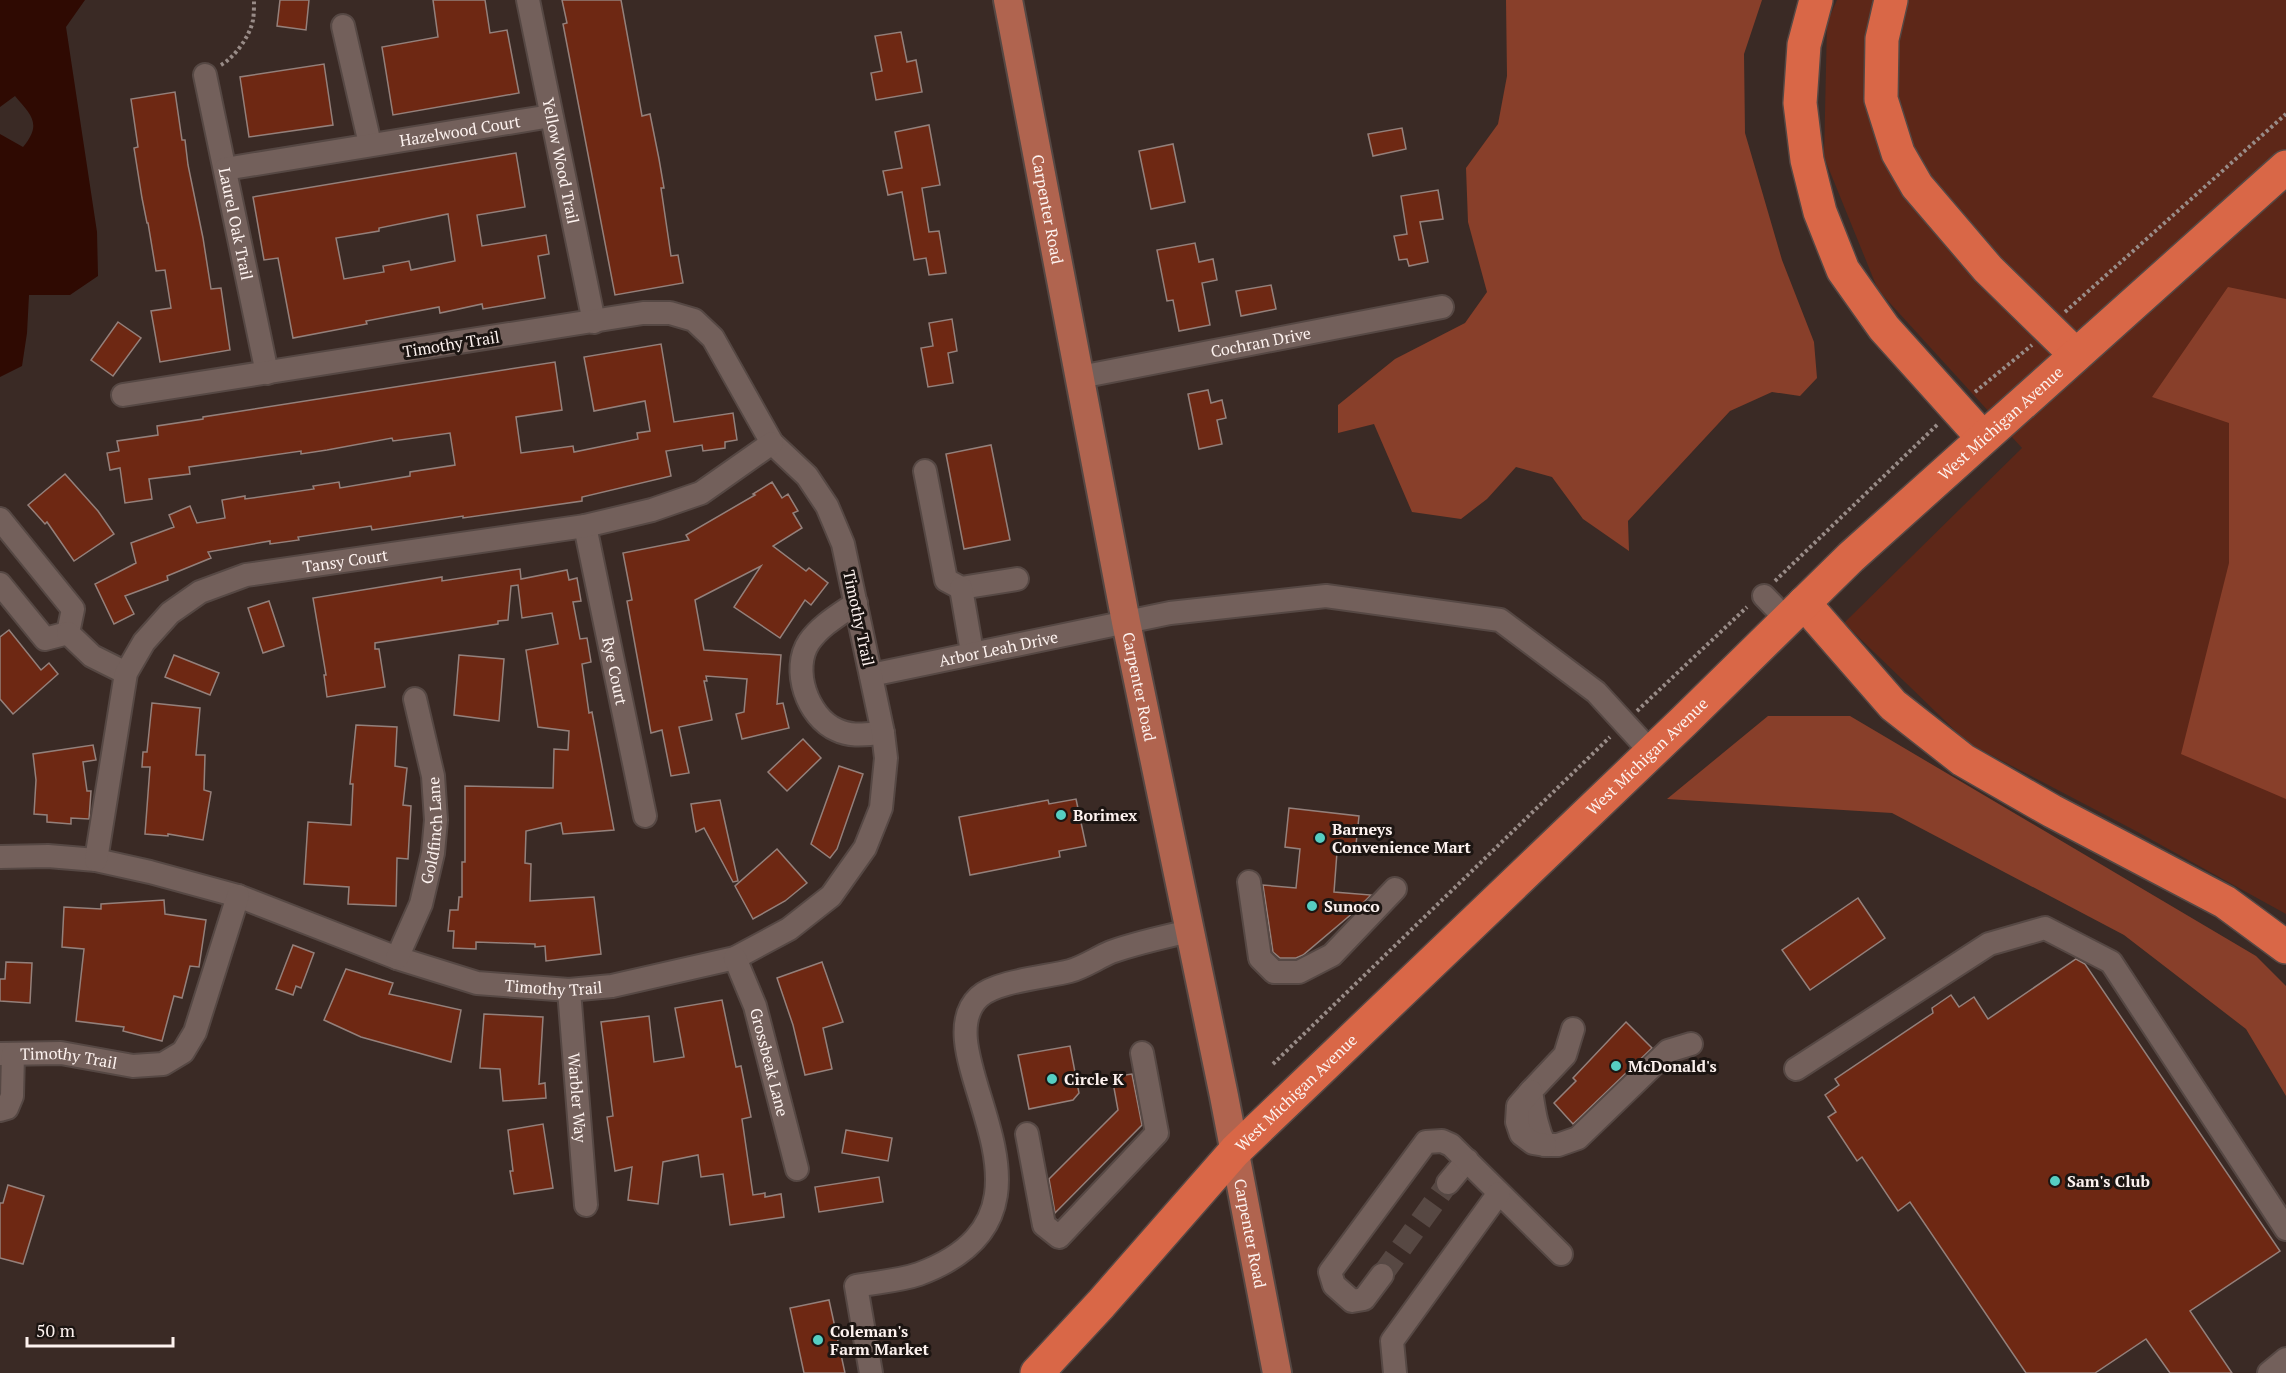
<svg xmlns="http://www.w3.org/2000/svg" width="2286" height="1373" viewBox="0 0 2286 1373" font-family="'PT Serif',serif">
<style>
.green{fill:#5d2718}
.forest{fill:#883f2a}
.water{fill:#2f0a02}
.building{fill:#6e2813;stroke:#94807b;stroke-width:1.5;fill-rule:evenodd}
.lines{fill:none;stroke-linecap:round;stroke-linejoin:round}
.minor-tunnel{stroke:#574843;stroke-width:22;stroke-dasharray:22 11;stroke-linecap:butt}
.minor-casing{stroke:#564844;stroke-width:26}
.major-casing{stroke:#564844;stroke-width:32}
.highway-casing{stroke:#564844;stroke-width:36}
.path{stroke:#998c88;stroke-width:4;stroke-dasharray:3 3;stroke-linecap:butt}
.minor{stroke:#73605b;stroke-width:22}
.major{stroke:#b0644f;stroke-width:28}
.highway{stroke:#d96747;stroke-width:33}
.poi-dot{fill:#56cec2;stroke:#1c1512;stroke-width:2}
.labels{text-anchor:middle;stroke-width:6;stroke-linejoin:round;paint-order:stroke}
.street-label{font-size:16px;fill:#fdf2ef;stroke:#1c1512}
.poi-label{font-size:16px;font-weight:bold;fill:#fdf2ef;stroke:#1c1512;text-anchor:start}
</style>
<rect width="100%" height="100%" fill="#3a2a25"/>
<!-- green -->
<polygon class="green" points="1837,0 2286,0 2286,914 2134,830 1968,743 1844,623 2022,448 1878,290 1824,157 1827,23"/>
<!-- forest -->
<g class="forest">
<polygon points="1506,0 1762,0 1744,54 1745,133 1782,260 1814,342 1817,378 1800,396 1772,392 1730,411 1628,521 1629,551 1583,519 1552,477 1516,467 1487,499 1461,519 1412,512 1374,424 1338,433 1338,405 1395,359 1465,323 1487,292 1468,222 1466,168 1498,124 1507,76"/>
<polygon points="2228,287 2286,299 2286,799 2181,754 2229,563 2229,423 2152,397"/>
<polygon points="1768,716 1850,716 2256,956 2286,986 2286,1096 2246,1029 2124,935 1892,813 1667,799"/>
</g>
<!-- water -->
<path class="water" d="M0 0H85L66 27 97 232 98 276 70 295H29L27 333 22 366 0 377V134L23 147C42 124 32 116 15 96L0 107Z"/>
<!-- building -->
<g class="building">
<polygon points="280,0 309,0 306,30 277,26"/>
<polygon points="433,0 485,0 490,33 507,30 519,93 393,115 382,47 438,37"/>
<polygon points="562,0 621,0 642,116 650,114 659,159 664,188 661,188 671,256 678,255 683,283 615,295 563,24 567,23"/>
<polygon points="901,32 907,62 916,60 922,92 876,100 871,73 882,71 875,36"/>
<polygon points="324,64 333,125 249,137 240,77"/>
<polygon points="175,92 182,140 185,140 188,165 203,238 211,289 221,288 230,350 160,362 151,311 171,308 165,270 156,271 148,223 147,223 142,198 134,148 138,147 131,99"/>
<polygon points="929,125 940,185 922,188 929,232 939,231 946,273 929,275 926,258 914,260 902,192 888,195 883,171 902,168 895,132"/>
<polygon points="1402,128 1406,149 1373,156 1368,134"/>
<polygon points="1173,144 1185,202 1151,209 1139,151"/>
<path d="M516 153 525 207 477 215 482 246 546 235 549 254 538 256 545 298 483 309 482 304 440 313 439 307 366 321 367 324 293 338 278 258 264 260 253 197ZM448 214 455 261 411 270 409 261 383 266 384 272 344 279 336 238 379 231V228Z"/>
<polygon points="1438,190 1443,219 1420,222 1428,262 1409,266 1407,259 1399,260 1394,236 1407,234 1401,196"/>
<polygon points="1195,243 1199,262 1213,259 1217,280 1202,283 1210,325 1179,331 1173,300 1167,301 1157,250"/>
<polygon points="1271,285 1276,309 1241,316 1236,291"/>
<polygon points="952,319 957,351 948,353 953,383 928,387 921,348 933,346 929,323"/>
<polygon points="118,322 141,338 113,376 91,360"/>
<polygon points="661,344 674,422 733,413 737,440 725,442 725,448 703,451 702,445 666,451 671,476 582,497 582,501 463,518 463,516 372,530 371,526 298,537 299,540 270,544 270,541 208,552 211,558 167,576 168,580 125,596 134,614 114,624 95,584 136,563 131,543 174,527 169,515 190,506 197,523 225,518 222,500 245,496 245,499 314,489 313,486 339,482 340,488 410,476 410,472 455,465 450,433 393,441 392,438 327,450 301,454 301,451 189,467 190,474 149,479 152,499 125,503 120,468 110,470 107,453 119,451 117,441 158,435 157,426 203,419 203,417 555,362 562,410 516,417 521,453 573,446 574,452 638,439 637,433 650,431 645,401 594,411 584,357"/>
<polygon points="1208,390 1211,403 1222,400 1226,418 1217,420 1222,444 1199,449 1188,394"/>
<polygon points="991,445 1010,540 964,549 946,454"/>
<polygon points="65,474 98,511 114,534 74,561 47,522 45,524 28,505"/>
<polygon points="772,482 782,498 788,494 798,511 793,513 802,528 773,546 806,571 809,568 828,583 811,605 805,600 780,638 734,607 761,566 695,600 704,650 781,655 777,704 783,703 789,728 742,739 736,714 744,712 747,679 706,676 707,681 704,681 712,720 679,727 689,773 671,776 662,730 651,733 627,601 632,600 623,553 689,540 686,535 755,495 753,494"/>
<polygon points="520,569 521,579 567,570 569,580 577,578 581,601 573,602 580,639 587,638 591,662 582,664 589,713 592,712 614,830 563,834 561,823 526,831 525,863 531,864 530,901 594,897 601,954 546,961 545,946 535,947 535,944 476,942 476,949 453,948 454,931 448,931 450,910 458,910 459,897 462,897 462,862 465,862 465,786 553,788 554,749 568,750 569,731 538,727 526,650 558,644 552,613 522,618 518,585 511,586 508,620 498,621 498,624 375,643 375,649 379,649 385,687 327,697 324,675 326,675 313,598 442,577 442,581"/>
<polygon points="269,601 284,646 263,653 248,608"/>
<polygon points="9,630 41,670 49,663 58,674 13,714 0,699 0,637"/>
<polygon points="174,655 219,673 210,695 165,677"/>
<polygon points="459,655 504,659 499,721 454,715"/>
<polygon points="152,703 200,708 196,755 205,755 204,790 211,792 203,840 168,834 168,836 145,834 150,767 142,767 143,752 147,752"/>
<polygon points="356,725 397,727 395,766 407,768 403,805 411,806 408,859 397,858 396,906 348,904 349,887 304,884 308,822 351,825 353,784 350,784"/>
<polygon points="803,739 821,758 787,791 768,772"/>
<polygon points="93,745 96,760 83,762 87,791 91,791 89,819 71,818 71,824 47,822 47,815 34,814 36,780 33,754"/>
<polygon points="839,766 863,774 837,849 830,858 811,844"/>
<polygon points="1076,799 1086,846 1059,851 1060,857 970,875 959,817 1048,800 1049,804"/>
<polygon points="720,800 738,881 733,882 704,828 696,832 694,822 691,804"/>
<polygon points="1289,808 1359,816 1355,854 1337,852 1334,892 1371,895 1354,912 1303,955 1296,958 1280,958 1273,952 1263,885 1296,888 1300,849 1285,847"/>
<polygon points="777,849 807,883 785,901 753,919 735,886"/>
<polygon points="1858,898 1885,938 1810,990 1782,950"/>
<polygon points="164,900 165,914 206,920 199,967 190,966 182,998 174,996 162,1041 123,1031 124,1027 76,1021 84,949 62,947 64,907 101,909 101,904"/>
<polygon points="293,945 314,953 301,988 296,986 293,995 276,989"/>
<polygon points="2076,959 2085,964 2280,1251 2190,1311 2232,1373 2170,1373 2146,1339 2095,1373 2026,1373 1910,1202 1898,1211 1862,1157 1857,1161 1828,1117 1836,1112 1825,1095 1839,1085 1835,1079 1933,1013 1932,1008 1951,995 1959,1007 1974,997 1988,1019"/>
<polygon points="6,962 32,963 30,1003 0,1001 0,979 5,979"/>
<polygon points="822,962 843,1022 823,1028 832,1069 805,1075 793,1025 777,978"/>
<polygon points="346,969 393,983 389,994 461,1010 451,1062 361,1037 324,1020"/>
<polygon points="722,1000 736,1067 741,1066 751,1117 742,1119 753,1195 765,1193 765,1197 781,1194 784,1217 730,1225 723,1174 701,1177 698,1155 663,1162 658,1204 628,1200 632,1167 615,1171 607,1117 613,1116 601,1022 649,1016 654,1062 684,1057 675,1008"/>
<polygon points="484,1014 543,1017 539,1084 545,1083 546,1098 503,1101 500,1069 480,1068"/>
<polygon points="1626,1022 1652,1048 1573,1124 1554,1103 1576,1081 1573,1078"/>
<polygon points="1070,1046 1079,1093 1073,1100 1029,1109 1018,1055"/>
<polygon points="1132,1074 1142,1125 1055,1213 1049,1179 1118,1110 1112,1077"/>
<polygon points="543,1124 553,1188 514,1194 510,1171 513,1171 508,1130"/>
<polygon points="846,1130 892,1138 888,1161 842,1153"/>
<polygon points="879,1177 883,1202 819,1212 815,1187"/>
<polygon points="8,1185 44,1196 23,1264 0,1258 0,1203 3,1203"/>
<polygon points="829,1300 845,1373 804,1373 790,1308"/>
</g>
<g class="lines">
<!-- minor-tunnel -->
<polyline class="minor-tunnel" points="1382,1275 1448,1183"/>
<defs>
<g id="minor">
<path id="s1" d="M528 0 594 322"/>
<polyline points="343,26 370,144"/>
<path id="s2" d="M205 75 267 373"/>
<path id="s3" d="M225 169 551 116"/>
<path id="s4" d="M1080 377 1442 307"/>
<polyline points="925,471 946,580 961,588 1017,579"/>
<polyline points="0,519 73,609 68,633"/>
<path id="s5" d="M585 526 645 816"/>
<polyline points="0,584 45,639 68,633"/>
<polyline points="961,588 972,652"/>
<polyline points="1764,596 1787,620"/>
<path d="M856 603C839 615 821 625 809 642 791 669 807 717 837 730 851 737 867 734 883 733"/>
<polyline points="68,633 92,656 126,673"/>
<path id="s6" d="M871 675 1170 613 1326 596 1500 620 1596 692 1651 752"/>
<path id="s7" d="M0 857 48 856 96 860 150 872 238 896 397 958 477 983 569 990 612 986 735 958 789 929 831 896 865 848 881 808 886 758 883 733 843 544 827 506 807 476 772 443 713 338 694 320 670 313H643L123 395"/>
<path id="s8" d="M96 860 126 673 144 642 170 613 200 592 246 575 585 526 652 510 701 493 772 443"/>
<polyline points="1249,882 1260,958 1274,972 1299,972 1332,955 1395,889"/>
<path id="s9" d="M397 958 421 904 433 853 436 820 433 776 415 699"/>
<path id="s10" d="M735 958 755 1006 797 1169"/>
<path id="s11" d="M569 990 586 1205"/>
<path d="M1573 1029 1565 1055 1531 1091C1534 1110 1536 1127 1545 1145H1558L1578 1138 1668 1051 1691 1044"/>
<path id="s12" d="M0 1054 61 1053 133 1066 163 1064 183 1052 195 1032 238 896"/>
<polyline points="1796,1069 1989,944 2045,928 2111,962 2286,1229"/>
<polyline points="1531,1091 1518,1106 1517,1122 1521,1134 1533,1143 1545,1145"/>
<polyline points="0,1110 7,1108 12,1096 13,1054"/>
<polyline points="1027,1134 1044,1225 1059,1237 1157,1133 1142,1053"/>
<polyline points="1448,1183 1467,1160"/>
<polyline points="1382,1275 1364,1299 1352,1301 1334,1285 1330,1272 1426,1142 1442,1141 1451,1145 1561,1254"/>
<path d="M871 1373 856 1286C876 1282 899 1281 919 1274 1089 1211 919 1053 979 997 996 981 1047 977 1070 971 1084 967 1097 958 1111 952 1136 943 1163 937 1190 931"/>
<polyline points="1395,1373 1392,1341 1499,1193"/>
<polyline points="2269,1373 2286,1359"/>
</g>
<g id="major">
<path id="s13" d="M1008 0 1126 622 1224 1096 1277 1373"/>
</g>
<g id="highway">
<polyline points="1816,0 1804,45 1800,103 1807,160 1820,212 1843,270 1884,328 1983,438"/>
<polyline points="1891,0 1882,39 1881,99 1898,153 1917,186 1988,269 2076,355"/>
<polyline points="1804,603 1893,705 1963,760 2052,811 2225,902 2286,947"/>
<path id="s14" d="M1037 1373 1101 1304 1235 1151 1684 721 1851 557 2286 167"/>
</g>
</defs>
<!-- minor casing -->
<use href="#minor" class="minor-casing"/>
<!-- major casing -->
<use href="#major" class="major-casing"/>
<!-- highway casing -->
<use href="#highway" class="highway-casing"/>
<!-- path -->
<g class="path">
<path d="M221 65C235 57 250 36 253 20 254 14 254 6 254 0"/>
<polyline points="2065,312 2286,114"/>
<polyline points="1975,392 2032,345"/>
<polyline points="1775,581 1938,424"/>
<polyline points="1637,711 1747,607"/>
<polyline points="1273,1064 1610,737"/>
</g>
<!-- minor -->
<use href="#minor" class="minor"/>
<!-- major -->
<use href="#major" class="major"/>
<!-- highway -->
<use href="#highway" class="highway"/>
</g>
<!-- markers -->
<g class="poi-dot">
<circle cx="1061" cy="815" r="6"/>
<circle cx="1320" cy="838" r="6"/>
<circle cx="1312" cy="906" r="6"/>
<circle cx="1616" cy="1066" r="6"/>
<circle cx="1052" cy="1079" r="6"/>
<circle cx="2055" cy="1181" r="6"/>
<circle cx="818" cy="1340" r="6"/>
</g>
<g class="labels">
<!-- street labels -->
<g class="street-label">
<text dy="6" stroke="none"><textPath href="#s3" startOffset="238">Hazelwood Court</textPath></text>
<text dy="6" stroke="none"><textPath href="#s1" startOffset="164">Yellow Wood Trail</textPath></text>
<text dy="6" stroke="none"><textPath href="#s13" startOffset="213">Carpenter Road</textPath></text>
<text dy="6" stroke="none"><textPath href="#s2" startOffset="152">Laurel Oak Trail</textPath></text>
<text dy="6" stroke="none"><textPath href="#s4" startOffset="184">Cochran Drive</textPath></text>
<text transform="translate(451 344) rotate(-9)" y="6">Timothy Trail</text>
<text dy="6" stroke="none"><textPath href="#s14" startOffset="1354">West Michigan Avenue</textPath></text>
<text dy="6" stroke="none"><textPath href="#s8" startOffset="450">Tansy Court</textPath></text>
<text transform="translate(859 618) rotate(78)" y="6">Timothy Trail</text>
<text dy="6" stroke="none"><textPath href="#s6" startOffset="130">Arbor Leah Drive</textPath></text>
<text dy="6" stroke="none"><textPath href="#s5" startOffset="148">Rye Court</textPath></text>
<text dy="6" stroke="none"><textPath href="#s13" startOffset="699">Carpenter Road</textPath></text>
<text dy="6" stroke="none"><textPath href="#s14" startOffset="868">West Michigan Avenue</textPath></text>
<text dy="6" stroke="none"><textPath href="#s9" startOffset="134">Goldfinch Lane</textPath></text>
<text dy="6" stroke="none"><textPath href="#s7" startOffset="574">Timothy Trail</textPath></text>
<text dy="6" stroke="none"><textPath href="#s12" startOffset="69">Timothy Trail</textPath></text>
<text dy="6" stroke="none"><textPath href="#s10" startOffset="110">Grossbeak Lane</textPath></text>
<text dy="6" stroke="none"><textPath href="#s14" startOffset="382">West Michigan Avenue</textPath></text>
<text dy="6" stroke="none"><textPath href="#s11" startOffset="108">Warbler Way</textPath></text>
<text dy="6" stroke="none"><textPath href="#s13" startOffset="1257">Carpenter Road</textPath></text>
</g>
<!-- poi labels -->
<g class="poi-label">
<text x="1073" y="821">Borimex</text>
<text x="1332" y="835">Barneys<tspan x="1332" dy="18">Convenience Mart</tspan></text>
<text x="1324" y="912">Sunoco</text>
<text x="1628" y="1072">McDonald's</text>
<text x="1064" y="1085">Circle K</text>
<text x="2067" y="1187">Sam's Club</text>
<text x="830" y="1337">Coleman's<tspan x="830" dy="18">Farm Market</tspan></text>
</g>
</g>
<!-- scale -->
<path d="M27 1337v9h146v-9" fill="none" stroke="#fdf2ef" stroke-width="3"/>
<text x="36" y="1337" font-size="18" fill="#fdf2ef" stroke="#1c1512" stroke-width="4.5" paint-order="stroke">50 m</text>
</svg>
